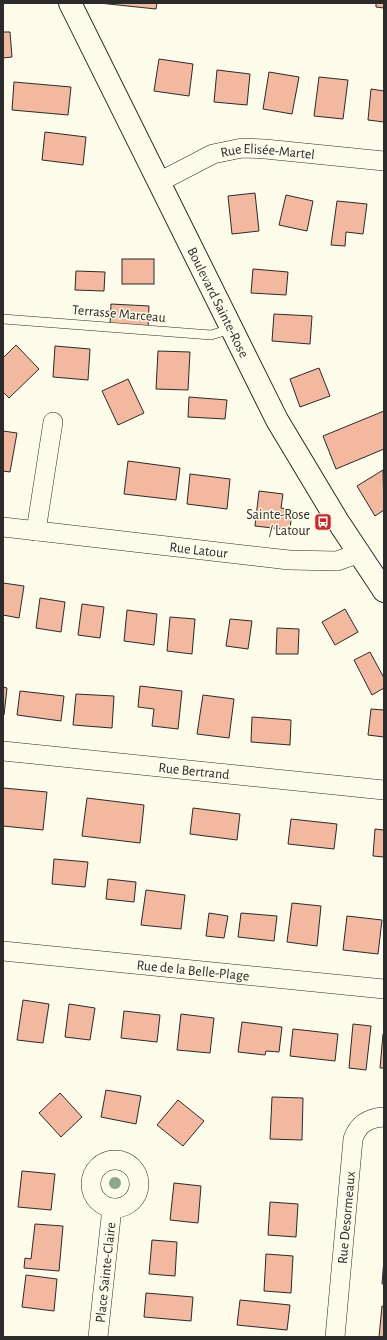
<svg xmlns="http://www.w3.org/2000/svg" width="387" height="1340" viewBox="0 0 387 1340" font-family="'Alegreya Sans',sans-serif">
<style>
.building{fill:#f2b8a0;stroke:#2b2b2b}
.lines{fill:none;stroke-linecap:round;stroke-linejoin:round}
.lane-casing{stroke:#2b2b2b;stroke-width:10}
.street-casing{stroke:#2b2b2b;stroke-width:20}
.secondary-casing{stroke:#2b2b2b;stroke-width:24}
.lane{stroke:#fdfbea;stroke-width:9}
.street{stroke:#fdfbea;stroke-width:19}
.secondary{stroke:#fdfbea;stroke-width:22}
.tree{fill:#8ea78a}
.labels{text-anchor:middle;stroke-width:3;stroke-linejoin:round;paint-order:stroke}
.street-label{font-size:14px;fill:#2b2b2b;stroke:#fdfbea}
.poi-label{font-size:14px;fill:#2b2b2b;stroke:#fdfbea;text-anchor:end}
</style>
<rect width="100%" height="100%" fill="#fdfbea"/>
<!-- building -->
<g class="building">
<polygon points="99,3 157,3 156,9"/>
<polygon points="376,3 384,3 384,8 376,7"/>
<polygon points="3,32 10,32 12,57 3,58"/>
<polygon points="159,59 193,64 189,96 154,91"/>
<polygon points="217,70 250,74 247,105 214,102"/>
<polygon points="269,72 299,77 292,114 263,109"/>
<polygon points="319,77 348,80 343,119 314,116"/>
<polygon points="14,82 71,87 68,115 12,110"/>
<polygon points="371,89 384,91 384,122 368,120"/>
<polygon points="45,132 86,137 83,165 42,160"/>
<polygon points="255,193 259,231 232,234 228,196"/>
<polygon points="286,195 313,201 307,231 279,225"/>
<polygon points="337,201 367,204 363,234 346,232 345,246 331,245"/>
<rect x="122" y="259" width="32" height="25"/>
<polygon points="253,269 288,272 286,295 251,293"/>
<polygon points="76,271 105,272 104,291 75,290"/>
<polygon points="111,304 149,306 148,328 110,325"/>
<polygon points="274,314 312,316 310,344 272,341"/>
<polygon points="16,345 39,369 9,398 3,392 3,358"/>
<polygon points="55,346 90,349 88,380 53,377"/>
<polygon points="158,351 190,352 188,390 156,389"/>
<polygon points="319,368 330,396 300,407 290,379"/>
<polygon points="128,379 144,413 118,425 102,391"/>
<polygon points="189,397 227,400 225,419 188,417"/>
<polygon points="384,411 384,449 336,469 323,436"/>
<polygon points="3,431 17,433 10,472 3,471"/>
<polygon points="128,461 180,468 176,500 124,494"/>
<polygon points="383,470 384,510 375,516 357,486"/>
<polygon points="190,474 230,479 227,509 187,504"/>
<polygon points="259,491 283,494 281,508 292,510 290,530 255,526"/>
<polygon points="3,583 24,586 19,618 3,615"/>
<polygon points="40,598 65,602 61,632 36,628"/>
<polygon points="82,604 104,607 100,638 78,635"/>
<polygon points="345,609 358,632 335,645 322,622"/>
<polygon points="127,610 157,614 154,645 124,641"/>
<polygon points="170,617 195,619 192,654 167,651"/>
<polygon points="230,619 252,621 248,649 226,646"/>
<polygon points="277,628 299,629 298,654 276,654"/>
<polygon points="370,652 384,678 384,688 372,695 354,660"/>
<polygon points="140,686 182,691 178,729 152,726 154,709 138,707"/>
<polygon points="3,687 7,688 4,715 3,715"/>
<polygon points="20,691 64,696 61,721 17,715"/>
<polygon points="76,694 114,696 112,728 73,725"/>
<polygon points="203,695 234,699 229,738 197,734"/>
<polygon points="371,709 384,710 384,737 368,735"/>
<polygon points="252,717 291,720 290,745 251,742"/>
<polygon points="3,788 47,792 43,830 3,826"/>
<polygon points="87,798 144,805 140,843 82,836"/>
<polygon points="193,808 240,814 237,840 190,834"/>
<polygon points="291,819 337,824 334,849 288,844"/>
<polygon points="375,829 384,830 384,857 373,856"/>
<polygon points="54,859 88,862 85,887 52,884"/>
<polygon points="108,879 136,882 134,902 106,899"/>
<polygon points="146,890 185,895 181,929 141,925"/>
<polygon points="292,903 321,906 317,946 287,942"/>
<polygon points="209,913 228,916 224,938 206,936"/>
<polygon points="241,913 277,916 274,941 238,937"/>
<polygon points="347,916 382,920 378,954 343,950"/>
<polygon points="23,1000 49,1004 43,1043 17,1040"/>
<polygon points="69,1004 95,1008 90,1040 65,1037"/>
<polygon points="124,1011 160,1015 157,1042 121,1038"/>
<polygon points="181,1014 214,1018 210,1053 177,1050"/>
<polygon points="242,1022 282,1027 279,1052 266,1051 265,1055 238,1052"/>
<polygon points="353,1024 371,1026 366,1070 349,1068"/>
<polygon points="293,1029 338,1034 335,1061 290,1056"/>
<polygon points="383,1034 384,1034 384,1068 380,1068"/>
<polygon points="106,1090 141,1096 136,1124 101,1117"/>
<polygon points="60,1093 82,1117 61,1137 39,1113"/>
<polygon points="272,1097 303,1098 302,1140 270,1139"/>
<polygon points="178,1100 204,1121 183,1146 157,1125"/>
<polygon points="22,1171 55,1174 51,1210 18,1207"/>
<polygon points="174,1183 201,1186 198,1223 170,1220"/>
<polygon points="270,1202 298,1204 296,1237 268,1235"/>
<polygon points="35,1224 63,1226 59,1271 24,1268 25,1258 31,1259"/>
<polygon points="152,1240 177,1242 175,1276 149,1274"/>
<polygon points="266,1254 293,1256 291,1293 264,1291"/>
<polygon points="384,1259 384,1284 382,1284"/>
<polygon points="26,1275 57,1279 54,1311 22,1307"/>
<polygon points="146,1293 193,1297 191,1321 144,1317"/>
<polygon points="240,1300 290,1305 287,1330 237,1325"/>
<polygon points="382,1306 384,1307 384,1337 379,1337"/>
</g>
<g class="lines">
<defs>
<polyline id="lane" points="3,319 211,335 231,329"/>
<g id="street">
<path id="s1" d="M159 182 213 154 242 148 265 149 384 161"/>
<path id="s2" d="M3 527 289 560 337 561 360 553"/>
<polyline points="36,531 53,422"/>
<path id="s3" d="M3 751 384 790"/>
<path id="s4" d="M3 951 384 989"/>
<circle cx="115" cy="1184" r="24"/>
<path id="s5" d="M98 1337 112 1208"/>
<path id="s6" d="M335 1337 353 1139C358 1124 368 1118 384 1117"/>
</g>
<g id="secondary">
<path id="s7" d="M70 3 277 420 337 520 384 591"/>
</g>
</defs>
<!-- lane casing -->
<use href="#lane" class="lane-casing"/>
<!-- street casing -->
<use href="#street" class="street-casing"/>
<!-- secondary casing -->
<use href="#secondary" class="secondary-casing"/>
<!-- lane -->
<use href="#lane" class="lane"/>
<!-- street -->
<use href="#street" class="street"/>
<!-- secondary -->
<use href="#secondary" class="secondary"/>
</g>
<!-- trees -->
<circle class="tree" cx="115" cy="1183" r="6"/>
<!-- icons -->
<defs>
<symbol id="bus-square" viewBox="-11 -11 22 22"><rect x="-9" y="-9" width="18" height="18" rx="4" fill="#c62828" stroke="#fdfbea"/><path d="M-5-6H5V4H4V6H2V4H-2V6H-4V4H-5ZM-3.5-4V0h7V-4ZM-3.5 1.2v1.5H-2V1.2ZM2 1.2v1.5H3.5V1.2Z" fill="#fff"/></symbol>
</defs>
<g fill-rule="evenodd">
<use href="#bus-square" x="313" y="512" width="20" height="20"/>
</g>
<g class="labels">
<!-- street labels -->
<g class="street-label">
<text dy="5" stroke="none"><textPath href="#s1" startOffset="116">Rue Elisée-Martel</textPath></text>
<text dy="5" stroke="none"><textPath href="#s7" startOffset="334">Boulevard Sainte-Rose</textPath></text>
<text transform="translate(119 313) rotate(5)" y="5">Terrasse Marceau</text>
<text dy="5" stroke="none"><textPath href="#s2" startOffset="197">Rue Latour</textPath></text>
<text dy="5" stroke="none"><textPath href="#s3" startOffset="192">Rue Bertrand</textPath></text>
<text dy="5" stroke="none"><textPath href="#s4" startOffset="191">Rue de la Belle-Plage</textPath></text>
<text dy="5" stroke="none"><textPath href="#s6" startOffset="120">Rue Desormeaux</textPath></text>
<text dy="5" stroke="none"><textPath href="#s5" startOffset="65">Place Sainte-Claire</textPath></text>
</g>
<!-- poi labels -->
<g class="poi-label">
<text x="310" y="519">Sainte-Rose<tspan x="310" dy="16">/ Latour</tspan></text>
</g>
</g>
<!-- border -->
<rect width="387" height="1340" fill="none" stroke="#2b2b2b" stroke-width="8"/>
</svg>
